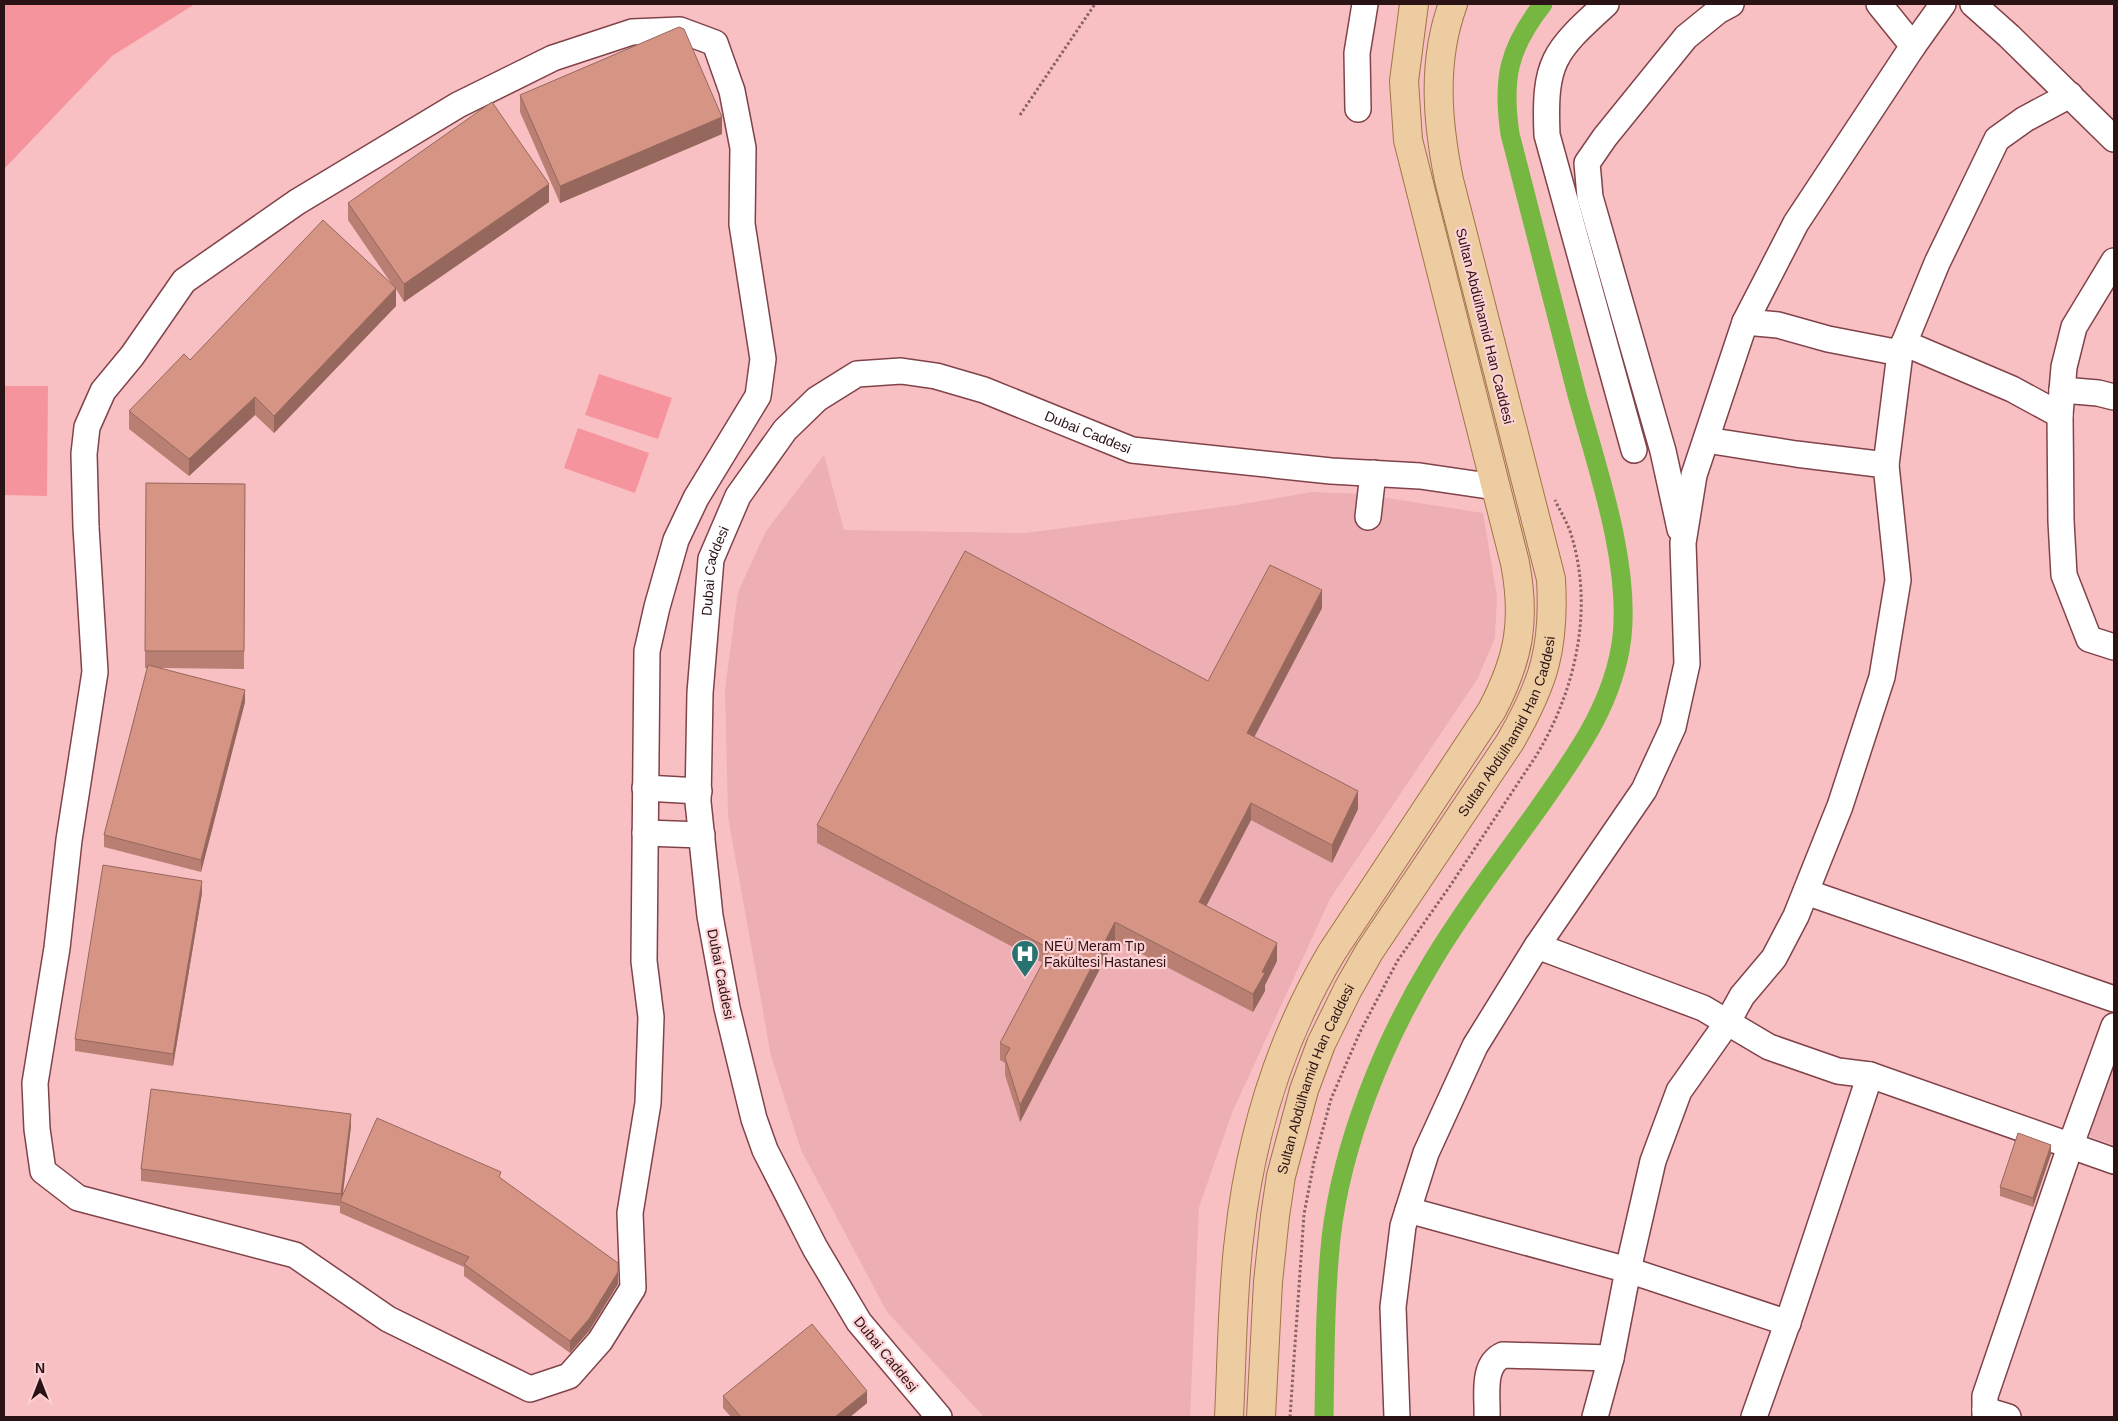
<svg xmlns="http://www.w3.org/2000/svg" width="2118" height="1421" viewBox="0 0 2118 1421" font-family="Arial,sans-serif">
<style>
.built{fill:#eeafb4}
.green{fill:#f6949e}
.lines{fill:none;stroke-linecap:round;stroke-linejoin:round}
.canal{stroke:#76b741;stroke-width:19}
.minor-casing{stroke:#80434a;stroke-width:28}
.major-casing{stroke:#a07546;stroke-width:30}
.path{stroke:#8a6266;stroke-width:3;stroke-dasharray:2.5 2.5;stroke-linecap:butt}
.minor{stroke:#fff;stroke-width:25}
.major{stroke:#eccca0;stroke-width:28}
.wall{fill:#b87f72}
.shaded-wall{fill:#96685d}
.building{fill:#d69485;stroke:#96685d}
.labels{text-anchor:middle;stroke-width:4.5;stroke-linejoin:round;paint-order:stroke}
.street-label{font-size:14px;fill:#2b1215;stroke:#fdd1d4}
.poi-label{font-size:14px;fill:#2b1215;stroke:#fdd1d4;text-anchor:start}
</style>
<rect width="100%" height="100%" fill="#f9c0c4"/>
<!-- built -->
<g class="built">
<polygon points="824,455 844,530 1025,533 1237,505 1312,492 1362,494 1483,513 1497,596 1495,638 1478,678 1330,899 1232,1113 1199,1207 1190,1417 984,1417 887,1312 801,1150 771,1056 728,817 725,689 738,592 766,531"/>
<polygon points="2114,1049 2114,1145 2083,1134"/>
</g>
<!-- green -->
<g class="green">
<polygon points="4,4 195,4 112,56 4,169"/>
<polygon points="599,374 672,398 658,439 585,415"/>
<polygon points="4,386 48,386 47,496 4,495"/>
<polygon points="578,428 649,453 635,493 564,468"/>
</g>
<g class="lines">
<!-- canal -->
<path class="canal" d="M1324 1417C1325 1358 1325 1297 1331 1238 1342 1143 1383 1043 1432 962 1464 909 1502 859 1538 809 1575 756 1614 704 1622 637 1630 561 1597 468 1577 395 1554 308 1532 221 1510 134 1502 80 1508 48 1543 4"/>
<defs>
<g id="minor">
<path d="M1606 4C1553 52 1544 62 1547 135L1634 450"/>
<polyline points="1879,4 1913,46"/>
<polyline points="1973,4 2009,36 2114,139"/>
<polygon points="680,30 715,43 732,91 743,148 742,224 763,359 758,396 696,498 676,540 657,607 647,651 644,961 651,1017 648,1103 630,1213 633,1288 600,1341 569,1376 530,1389 388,1319 295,1255 78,1198 43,1171 37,1129 35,1083 57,948 69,840 95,672 86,527 84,454 87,427 103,391 132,356 184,281 297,202 458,105 553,58 632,32"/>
<polyline points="1358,109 1357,53 1365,4"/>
<polyline points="2114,261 2074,327 2064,367 2060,415 2061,521 2064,575 2089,639 2114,647"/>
<polyline points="1745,322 1778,325 1828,339 1900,353"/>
<polyline points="1904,343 2012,389 2060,415"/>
<polyline points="2062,390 2098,393 2114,397"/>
<polyline points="1706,440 1796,454 1886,465"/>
<polyline points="1368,517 1373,473"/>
<polyline points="1680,529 1663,451 1590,197 1587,163 1605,137 1686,37 1718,11 1731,4"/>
<polyline points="645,788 699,791"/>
<polyline points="645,833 702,835"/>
<polyline points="1806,892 2114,999"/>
<polyline points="1537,946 1703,1008 1769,1047 1838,1071 1870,1075 2114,1161"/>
<polyline points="1408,1210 1628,1270 1653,1161 1679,1091 1727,1023 1742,996 1774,958 1796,916 1840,806 1882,677 1898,580 1886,465 1900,353 1937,263 1997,139 2025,119 2070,95"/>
<polyline points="1985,1410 2008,1417"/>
<path id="s1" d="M939 1417 859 1322 815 1248 765 1150 754 1119 727 1008 710 916 698 802 700 693 711 559 738 496 785 430 817 399 857 374 901 371 936 376 984 390 1132 450 1331 471 1420 476 1495 487"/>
<polyline points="1397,1417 1393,1307 1403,1226 1426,1153 1475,1046 1537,946 1644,790 1673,727 1687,664 1683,543 1694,475 1745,322 1796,223 1913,46 1943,4"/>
<path d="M1487 1417C1488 1397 1481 1365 1503 1355L1611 1358"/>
<polyline points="1595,1417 1611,1358 1628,1270 1788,1323"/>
<polyline points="1754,1417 1791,1313 1870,1075"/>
<polyline points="1985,1417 1985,1396 2070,1147 2114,1026"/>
</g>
<g id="major">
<path d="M1229 1417C1232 1358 1232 1298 1239 1239 1250 1138 1280 1039 1332 952L1492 710C1519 658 1526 621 1515 563L1408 140 1404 81 1414 4"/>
<path id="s2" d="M1261 1417 1268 1282 1275 1216 1281 1176 1304 1090 1321 1044 1348 989 1369 952 1510 742C1544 683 1555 648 1551 579L1449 180C1437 121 1432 61 1453 4"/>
</g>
</defs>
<!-- minor casing -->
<use href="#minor" class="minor-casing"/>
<!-- major casing -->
<use href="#major" class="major-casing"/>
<!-- path -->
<g class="path">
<polyline points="1020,115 1095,4"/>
<path d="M1290 1417 1304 1214 1314 1162 1331 1099 1360 1032 1398 960 1450 886 1536 756C1576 690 1595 607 1570 531 1566 520 1560 511 1555 500"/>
</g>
<!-- minor -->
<use href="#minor" class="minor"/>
<!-- major -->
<use href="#major" class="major"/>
</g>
<!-- wall -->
<g class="wall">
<polygon points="520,95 722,134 560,203 520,112"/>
<polygon points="549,202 404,302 396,289 396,306 274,433 255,415 189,476 129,429 129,411 190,360 393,286 348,220 348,203"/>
<polygon points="146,483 245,484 244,669 161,668 245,702 201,872 104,847 104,835 147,668 145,668"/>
<polygon points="1322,608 1254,737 1358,809 1332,863 1251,820 1206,906 1277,961 1265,985 1265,991 1253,1012 1115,940 1020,1122 1005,1075 1005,1063 1000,1060 1000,1043 1043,963 817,843 817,825 1208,681"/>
<polygon points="202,893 173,1066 75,1051 75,1039"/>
<polygon points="351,1126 342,1197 501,1178 618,1284 589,1331 570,1353 464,1276 464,1267 340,1213 340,1206 141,1181 141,1169"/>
<polygon points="2051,1154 2033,1207 2000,1196 2000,1187"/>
<polygon points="723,1396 867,1403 850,1417 731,1417 723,1408"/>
</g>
<!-- shaded-wall -->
<g class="shaded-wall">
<polygon points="722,117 722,134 560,203 560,186"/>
<polygon points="549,184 549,202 404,302 404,284"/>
<polygon points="396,288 396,306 274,433 274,416"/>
<polygon points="255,397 255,415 189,476 189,459"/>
<polygon points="1322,590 1322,608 1247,751 1247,733"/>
<polygon points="245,690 245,702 201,872 201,860"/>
<polygon points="1358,791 1358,809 1332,863 1332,845"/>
<polygon points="1251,803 1251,820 1199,920 1199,902"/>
<polygon points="202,881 202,893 173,1066 173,1054"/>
<polygon points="1115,922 1115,940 1020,1122 1020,1105"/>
<polygon points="1277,943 1277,961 1265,985 1265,991 1253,1012 1253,994 1262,972"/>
<polygon points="351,1114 351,1126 342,1202 341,1194"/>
<polygon points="2051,1145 2051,1154 2033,1207 2033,1198"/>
<polygon points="618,1272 618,1284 589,1331 570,1353 570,1341"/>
<polygon points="867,1391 867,1403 850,1417 835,1417"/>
</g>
<!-- building -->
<g class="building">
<polygon points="679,27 684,29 722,117 560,186 520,95"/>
<polygon points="492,102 549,184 404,284 348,203"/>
<polygon points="323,220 396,288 274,416 255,397 189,459 129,411 184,354 190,360"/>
<polygon points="146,483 245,484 244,651 145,651"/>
<polygon points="965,551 1208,681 1270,565 1322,590 1247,733 1358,791 1332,845 1251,803 1199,902 1277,943 1262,972 1265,973 1253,994 1115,922 1020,1105 1005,1057 1010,1048 1000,1043 1050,949 817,825"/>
<polygon points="148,665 245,690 201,860 104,835"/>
<polygon points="103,865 202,881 173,1054 75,1039"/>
<polygon points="151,1089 351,1114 341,1194 141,1169"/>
<polygon points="377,1118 501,1172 499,1177 618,1263 618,1272 589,1319 570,1341 464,1264 469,1257 340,1201"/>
<polygon points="2018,1133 2051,1145 2033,1198 2000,1187"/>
<polygon points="812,1324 867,1391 835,1417 741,1417 723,1396"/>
</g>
<!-- icons -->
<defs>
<symbol id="hospital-pin" viewBox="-11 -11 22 30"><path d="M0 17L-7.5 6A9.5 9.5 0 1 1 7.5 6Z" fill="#287271" stroke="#fdd1d4"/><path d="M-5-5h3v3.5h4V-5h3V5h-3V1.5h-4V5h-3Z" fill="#fff"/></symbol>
</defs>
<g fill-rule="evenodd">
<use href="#hospital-pin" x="1009" y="938" width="32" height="43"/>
</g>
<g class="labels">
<!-- street labels -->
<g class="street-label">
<text transform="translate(1485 326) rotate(76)" y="5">Sultan Abdülhamid Han Caddesi</text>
<text dy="5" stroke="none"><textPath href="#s1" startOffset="1402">Dubai Caddesi</textPath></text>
<text dy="5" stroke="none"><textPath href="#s1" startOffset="908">Dubai Caddesi</textPath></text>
<text dy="5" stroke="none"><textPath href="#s2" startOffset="750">Sultan Abdülhamid Han Caddesi</textPath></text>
<text transform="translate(721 974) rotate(79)" y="5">Dubai Caddesi</text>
<text dy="5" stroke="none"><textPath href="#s2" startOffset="345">Sultan Abdülhamid Han Caddesi</textPath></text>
<text transform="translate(886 1354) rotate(51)" y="5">Dubai Caddesi</text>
</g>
<!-- poi labels -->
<g class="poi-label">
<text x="1044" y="951">NEÜ Meram Tıp<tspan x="1044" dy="16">Fakültesi Hastanesi</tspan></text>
</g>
</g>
<!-- border -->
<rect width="2118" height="1421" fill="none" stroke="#2b1215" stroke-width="10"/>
<!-- north arrow -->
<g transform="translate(40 1381)" stroke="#fdd1d4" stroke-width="4" paint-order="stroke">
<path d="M0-4L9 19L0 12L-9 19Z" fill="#2b1215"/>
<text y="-8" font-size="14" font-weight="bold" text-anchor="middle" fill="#2b1215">N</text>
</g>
</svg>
